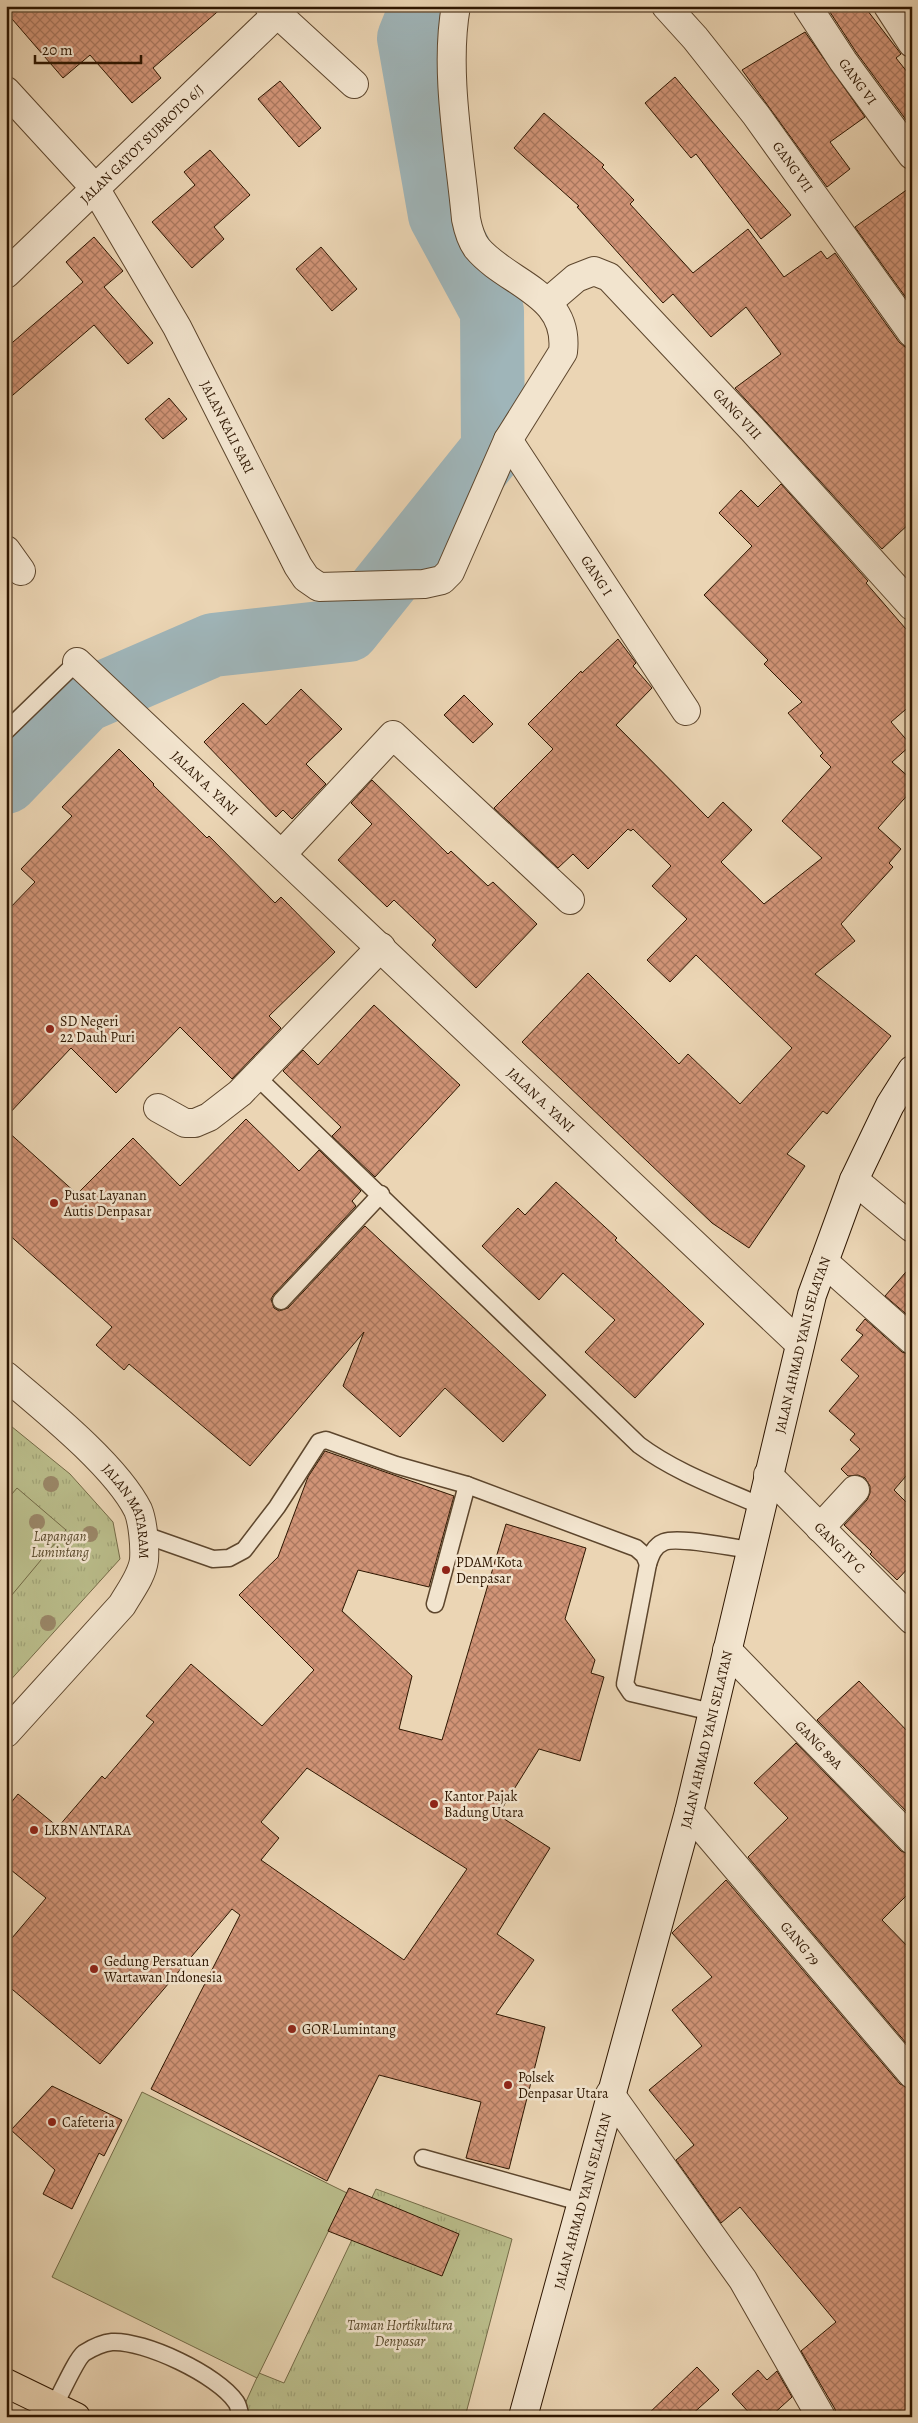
<svg xmlns="http://www.w3.org/2000/svg" width="918" height="2423" viewBox="0 0 918 2423" font-family="Alegreya,serif">
<style>
.grass{fill:url(#grass-tufts);stroke:#746a46}
.pitch{fill:#babd8b;stroke:#746a46}
.lines{fill:none;stroke-linecap:round;stroke-linejoin:round}
.river{stroke:#9fb5b9;stroke-width:64}
.building{fill:url(#building-cross-hatch);stroke:#2e1600;fill-rule:evenodd}
.service-casing{stroke:#5d462d;stroke-width:19}
.minor-casing{stroke:#5d462d;stroke-width:30}
.secondary-casing{stroke:#2e1600;stroke-width:30}
.trunk-casing{stroke:#2e1600;stroke-width:30}
.service{stroke:#f2e4ce;stroke-width:16}
.minor{stroke:#f2e4ce;stroke-width:28}
.secondary{stroke:#f2e4ce;stroke-width:28}
.trunk{stroke:#ebd5b4;stroke-width:28}
.tree{fill:#9a8768}
.poi-dot{fill:#8f2418;stroke:#f2e4ce;stroke-width:2}
.labels{text-anchor:middle;stroke-width:5;stroke-linejoin:round;paint-order:stroke}
.street-label{font-size:14px;fill:#2e1600;stroke:#f2e4ce}
.poi-label{font-size:14px;fill:#2e1600;stroke:#f2e4ce;text-anchor:start}
.park-label{font-size:14px;font-style:italic;fill:#58482a;stroke:#f2e4ce}
</style>
<defs>
<pattern id="grass-tufts" width="24" height="20" patternUnits="userSpaceOnUse" patternTransform="scale(1.25)"><rect width="24" height="20" fill="#babd8b"/><path d="M3 7l-1-3M5 7V3M7 7l1-3M15 17l-1-3M17 17v-4M19 17l1-3" fill="none" stroke="#a0a276"/></pattern>
<pattern id="building-cross-hatch" width="8" height="8" patternUnits="userSpaceOnUse" patternTransform="scale(1.25)"><rect width="8" height="8" fill="#d19477"/><path d="M0 0l8 8M0 8l8-8" fill="none" stroke="#aa785f"/></pattern>
</defs>
<rect width="100%" height="100%" fill="#ebd5b4"/>
<filter id="stains"><feTurbulence type="fractalNoise" baseFrequency=".004" numOctaves="4"/><feColorMatrix values="0 0 0 0 .2 0 0 0 0 .09 0 0 0 0 .02 0 0 0 .5 -.17"/></filter>
<radialGradient id="worn" r=".72"><stop offset=".6" stop-color="#630" stop-opacity="0"/><stop offset="1" stop-color="#630" stop-opacity=".3"/></radialGradient>
<!-- grass -->
<g class="grass">
<polygon points="6,1422 70,1474 113,1522 120,1559 6,1685"/>
<polygon points="376,2189 512,2239 465,2417 239,2417 259,2373 284,2383"/>
</g>
<!-- pitch -->
<g class="pitch">
<polygon points="17,1488 66,1530 6,1602 6,1501"/>
<polygon points="142,2092 347,2193 257,2378 52,2277"/>
</g>
<g class="lines">
<!-- river -->
<polyline class="river" points="6,782 84,701 213,645 348,630 493,449 492,311 440,215 409,38 422,6"/>
</g>
<!-- building -->
<g class="building">
<polygon points="6,6 224,6 153,68 161,78 132,103 90,55 63,78 6,12"/>
<polygon points="826,6 864,6 901,54 896,58 912,78 912,128 856,52"/>
<polygon points="805,32 865,117 830,142 850,169 827,187 742,70"/>
<polygon points="675,77 791,215 761,239 696,154 691,158 645,103"/>
<polygon points="280,81 321,128 299,147 258,99"/>
<polygon points="544,113 604,165 602,167 634,200 630,204 693,273 748,229 784,277 821,251 827,259 835,253 899,342 905,347 912,348 912,521 882,549 735,388 781,354 746,307 711,337 673,294 663,303 577,207 579,206 514,148"/>
<polygon points="210,150 250,195 214,227 224,239 192,268 152,222 195,185 184,172"/>
<polygon points="912,186 912,306 855,227"/>
<polygon points="94,237 123,271 104,287 153,343 128,364 94,325 6,401 6,348 83,282 66,262"/>
<polygon points="321,247 357,289 332,311 296,269"/>
<polygon points="169,398 187,419 163,439 145,419"/>
<polygon points="781,484 868,581 866,583 912,636 912,704 891,722 911,745 892,762 912,780 912,790 878,828 901,849 889,863 893,867 841,924 855,941 815,974 891,1036 827,1114 823,1111 787,1154 805,1166 749,1248 712,1223 522,1042 588,973 679,1064 688,1054 740,1104 792,1048 696,955 670,982 647,960 687,919 652,886 671,866 633,829 631,831 628,829 588,869 573,854 558,868 494,808 553,749 528,724 581,671 582,673 618,639 636,663 633,666 652,688 616,725 708,818 723,802 752,830 721,862 764,904 822,858 782,821 831,767 820,756 823,753 788,713 802,702 764,664 768,660 704,595 752,546 719,513 741,490 758,507"/>
<polygon points="301,689 342,729 306,764 326,784 292,819 283,810 276,817 204,742 243,703 266,725"/>
<polygon points="464,695 493,724 473,743 444,715"/>
<polygon points="119,749 154,784 153,785 207,838 209,836 275,903 281,897 335,952 269,1016 281,1028 232,1079 180,1027 116,1093 71,1048 6,1117 6,912 35,882 21,869 72,816 62,807"/>
<polygon points="372,780 448,854 451,851 488,886 493,882 537,924 476,988 432,945 436,940 394,900 387,907 338,860 372,824 351,803"/>
<polygon points="374,1005 460,1085 375,1177 332,1136 341,1127 283,1071 303,1050 318,1065"/>
<polygon points="246,1119 299,1171 319,1150 361,1191 352,1201 356,1206 274,1294 271,1299 274,1308 279,1311 288,1308 365,1226 546,1395 503,1442 445,1388 400,1437 343,1386 364,1332 250,1466 129,1364 124,1370 96,1345 112,1327 6,1232 6,1130 77,1194 133,1138 180,1186"/>
<polygon points="556,1182 617,1238 615,1240 704,1324 635,1398 585,1352 615,1320 563,1273 539,1300 482,1246 518,1208 525,1215"/>
<polygon points="912,1265 912,1319 885,1296"/>
<polygon points="865,1319 902,1352 912,1355 912,1469 894,1490 912,1508 912,1564 897,1580 870,1554 872,1552 844,1525 867,1500 870,1493 870,1486 865,1478 858,1475 848,1476 841,1469 860,1449 850,1440 855,1434 829,1411 859,1376 841,1360 863,1335 856,1330"/>
<path d="M325 1451 454 1496 429 1587 358 1570 342 1611 412 1676 399 1729 442 1740 506 1524 586 1548 565 1619 595 1660 591 1673 604 1677 580 1761 539 1749 498 1815 550 1848 497 1934 534 1960 496 2014 545 2027 509 2169 466 2158 481 2102 379 2075 327 2181 151 2089 240 1915 232 1909 100 2064 6 1984V1945L46 1898 6 1866V1809L18 1794 58 1827 102 1776 105 1779 154 1722 146 1716 191 1664 262 1726 314 1670 239 1595 278 1557 308 1477ZM307 1768 467 1869 404 1960 261 1860 279 1838 261 1822Z"/>
<polygon points="859,1681 912,1736 912,1817 817,1720"/>
<polygon points="796,1743 901,1851 912,1855 912,1890 882,1920 912,1951 912,2050 748,1857 788,1818 754,1783"/>
<polygon points="726,1880 900,2084 912,2089 912,2417 837,2417 835,2409 801,2351 836,2322 740,2207 721,2223 676,2160 694,2145 649,2090 702,2046 672,2010 712,1977 672,1933"/>
<polygon points="52,2086 122,2120 104,2156 99,2153 72,2209 43,2194 55,2170 11,2130"/>
<polygon points="349,2188 459,2234 442,2276 328,2231"/>
<polygon points="697,2367 719,2390 689,2417 645,2417"/>
<polygon points="758,2370 767,2380 777,2371 792,2397 770,2417 753,2417 732,2394"/>
</g>
<g class="lines">
<defs>
<g id="service">
<polyline points="6,731 77,662"/>
<path d="M257 1077 639 1445C675 1472 720 1488 761 1506"/>
<polyline points="281,1301 381,1194"/>
<polyline points="142,1534 213,1559 229,1558 244,1550 277,1507 319,1442 326,1440 396,1465 467,1485 636,1548 644,1555 648,1564"/>
<polyline points="435,1604 467,1485"/>
<path d="M712 1712 631 1693 625 1684 648 1564C651 1555 654 1546 664 1542 679 1536 732 1548 751 1550"/>
<polyline points="423,2158 580,2202"/>
<path d="M54 2406C60 2396 76 2359 84 2353 92 2348 102 2343 112 2342 144 2340 218 2375 236 2402 239 2406 239 2412 241 2417"/>
</g>
<g id="minor">
<polyline points="269,6 354,84"/>
<path id="s1" d="M666 6 695 38 756 115 912 333"/>
<path id="s2" d="M807 6 843 61 912 155"/>
<polyline points="888,6 912,43"/>
<path id="s3" d="M6 91 95 188 177 327 298 566 306 578 319 587 424 584 442 580 450 572 508 440 563 352C570 293 507 284 477 248 471 240 468 229 466 219 460 153 444 71 456 6"/>
<path id="s4" d="M6 274 277 14"/>
<path id="s5" d="M548 302 576 278 594 271 609 277 752 429 912 606"/>
<path id="s6" d="M508 440 686 711"/>
<polyline points="6,550 21,571"/>
<path id="s7" d="M77 662 800 1344"/>
<polyline points="282,854 393,735 570,900"/>
<polyline points="158,1108 185,1123 195,1123 209,1117 240,1093 381,947"/>
<polyline points="854,1180 912,1228"/>
<polyline points="824,1262 912,1340"/>
<path id="s8" d="M6 1376C45 1409 116 1466 138 1510 143 1522 145 1547 144 1560 142 1576 130 1591 122 1605L6 1733"/>
<path id="s9" d="M768 1475 912 1620"/>
<polyline points="820,1528 855,1490"/>
<path id="s10" d="M727 1650 912 1840"/>
<path id="s11" d="M689 1812 912 2074"/>
<polyline points="610,2094 743,2280 821,2417"/>
</g>
<g id="secondary">
<path id="s12" d="M523 2417 689 1812 812 1295 854 1180 890 1105 912 1070"/>
</g>
<polyline id="trunk" points="6,2383 76,2417"/>
</defs>
<!-- service casing -->
<use href="#service" class="service-casing"/>
<!-- minor casing -->
<use href="#minor" class="minor-casing"/>
<!-- secondary casing -->
<use href="#secondary" class="secondary-casing"/>
<!-- trunk casing -->
<use href="#trunk" class="trunk-casing"/>
<!-- service -->
<use href="#service" class="service"/>
<!-- minor -->
<use href="#minor" class="minor"/>
<!-- secondary -->
<use href="#secondary" class="secondary"/>
<!-- trunk -->
<use href="#trunk" class="trunk"/>
</g>
<!-- trees -->
<g class="tree">
<circle cx="51" cy="1484" r="8"/>
<circle cx="37" cy="1522" r="8"/>
<circle cx="90" cy="1534" r="8"/>
<circle cx="48" cy="1623" r="8"/>
</g>
<!-- markers -->
<g class="poi-dot">
<circle cx="50" cy="1029" r="5"/>
<circle cx="54" cy="1203" r="5"/>
<circle cx="446" cy="1570" r="5"/>
<circle cx="434" cy="1804" r="5"/>
<circle cx="34" cy="1830" r="5"/>
<circle cx="94" cy="1969" r="5"/>
<circle cx="292" cy="2029" r="5"/>
<circle cx="508" cy="2085" r="5"/>
<circle cx="52" cy="2122" r="5"/>
</g>
<g class="labels">
<!-- street labels -->
<g class="street-label">
<text dy="5" stroke="none"><textPath href="#s2" startOffset="91">GANG VI</textPath></text>
<text dy="5" stroke="none"><textPath href="#s4" startOffset="188">JALAN GATOT SUBROTO 6/J</textPath></text>
<text dy="5" stroke="none"><textPath href="#s1" startOffset="205">GANG VII</textPath></text>
<text dy="5" stroke="none"><textPath href="#s5" startOffset="260">GANG VIII</textPath></text>
<text dy="5" stroke="none"><textPath href="#s3" startOffset="405">JALAN KALI SARI</textPath></text>
<text dy="5" stroke="none"><textPath href="#s6" startOffset="162">GANG I</textPath></text>
<text dy="5" stroke="none"><textPath href="#s7" startOffset="176">JALAN A. YANI</textPath></text>
<text dy="5" stroke="none"><textPath href="#s7" startOffset="638">JALAN A. YANI</textPath></text>
<text dy="5" stroke="none"><textPath href="#s12" startOffset="1108">JALAN AHMAD YANI SELATAN</textPath></text>
<text dy="5" stroke="none"><textPath href="#s8" startOffset="186">JALAN MATARAM</textPath></text>
<text dy="5" stroke="none"><textPath href="#s9" startOffset="102">GANG IV C</textPath></text>
<text dy="5" stroke="none"><textPath href="#s12" startOffset="702">JALAN AHMAD YANI SELATAN</textPath></text>
<text dy="5" stroke="none"><textPath href="#s10" startOffset="132">GANG 89A</textPath></text>
<text dy="5" stroke="none"><textPath href="#s11" startOffset="172">GANG 79</textPath></text>
<text dy="5" stroke="none"><textPath href="#s12" startOffset="224">JALAN AHMAD YANI SELATAN</textPath></text>
</g>
<!-- poi labels -->
<g class="poi-label">
<text x="60" y="1026">SD Negeri<tspan x="60" dy="16">22 Dauh Puri</tspan></text>
<text x="64" y="1200">Pusat Layanan<tspan x="64" dy="16">Autis Denpasar</tspan></text>
<text x="456" y="1567">PDAM Kota<tspan x="456" dy="16">Denpasar</tspan></text>
<text x="444" y="1801">Kantor Pajak<tspan x="444" dy="16">Badung Utara</tspan></text>
<text x="44" y="1835">LKBN ANTARA</text>
<text x="104" y="1966">Gedung Persatuan<tspan x="104" dy="16">Wartawan Indonesia</tspan></text>
<text x="302" y="2034">GOR Lumintang</text>
<text x="518" y="2082">Polsek<tspan x="518" dy="16">Denpasar Utara</tspan></text>
<text x="62" y="2127">Cafeteria</text>
</g>
<!-- park labels -->
<g class="park-label">
<text x="60" y="1541">Lapangan<tspan x="60" dy="16">Lumintang</tspan></text>
<text x="400" y="2330">Taman Hortikultura<tspan x="400" dy="16">Denpasar</tspan></text>
</g>
</g>
<!-- margin -->
<rect width="918" height="2423" fill="none" stroke="#ebd5b4" stroke-width="25"/>
<rect x="8" y="8" width="903" height="2408" fill="none" stroke="#2e1600" stroke-width="2.5"/>
<rect x="12" y="12" width="893" height="2398" fill="none" stroke="#2e1600"/>
<!-- scale -->
<path d="M35 55v8h106v-8" fill="none" stroke="#2e1600" stroke-width="2.5"/>
<text x="42" y="55" font-size="15" fill="#2e1600" stroke="#f2e4ce" stroke-width="4" paint-order="stroke">20 m</text>
<rect width="100%" height="100%" filter="url(#stains)"/>
<rect width="100%" height="100%" fill="url(#worn)"/>
</svg>
